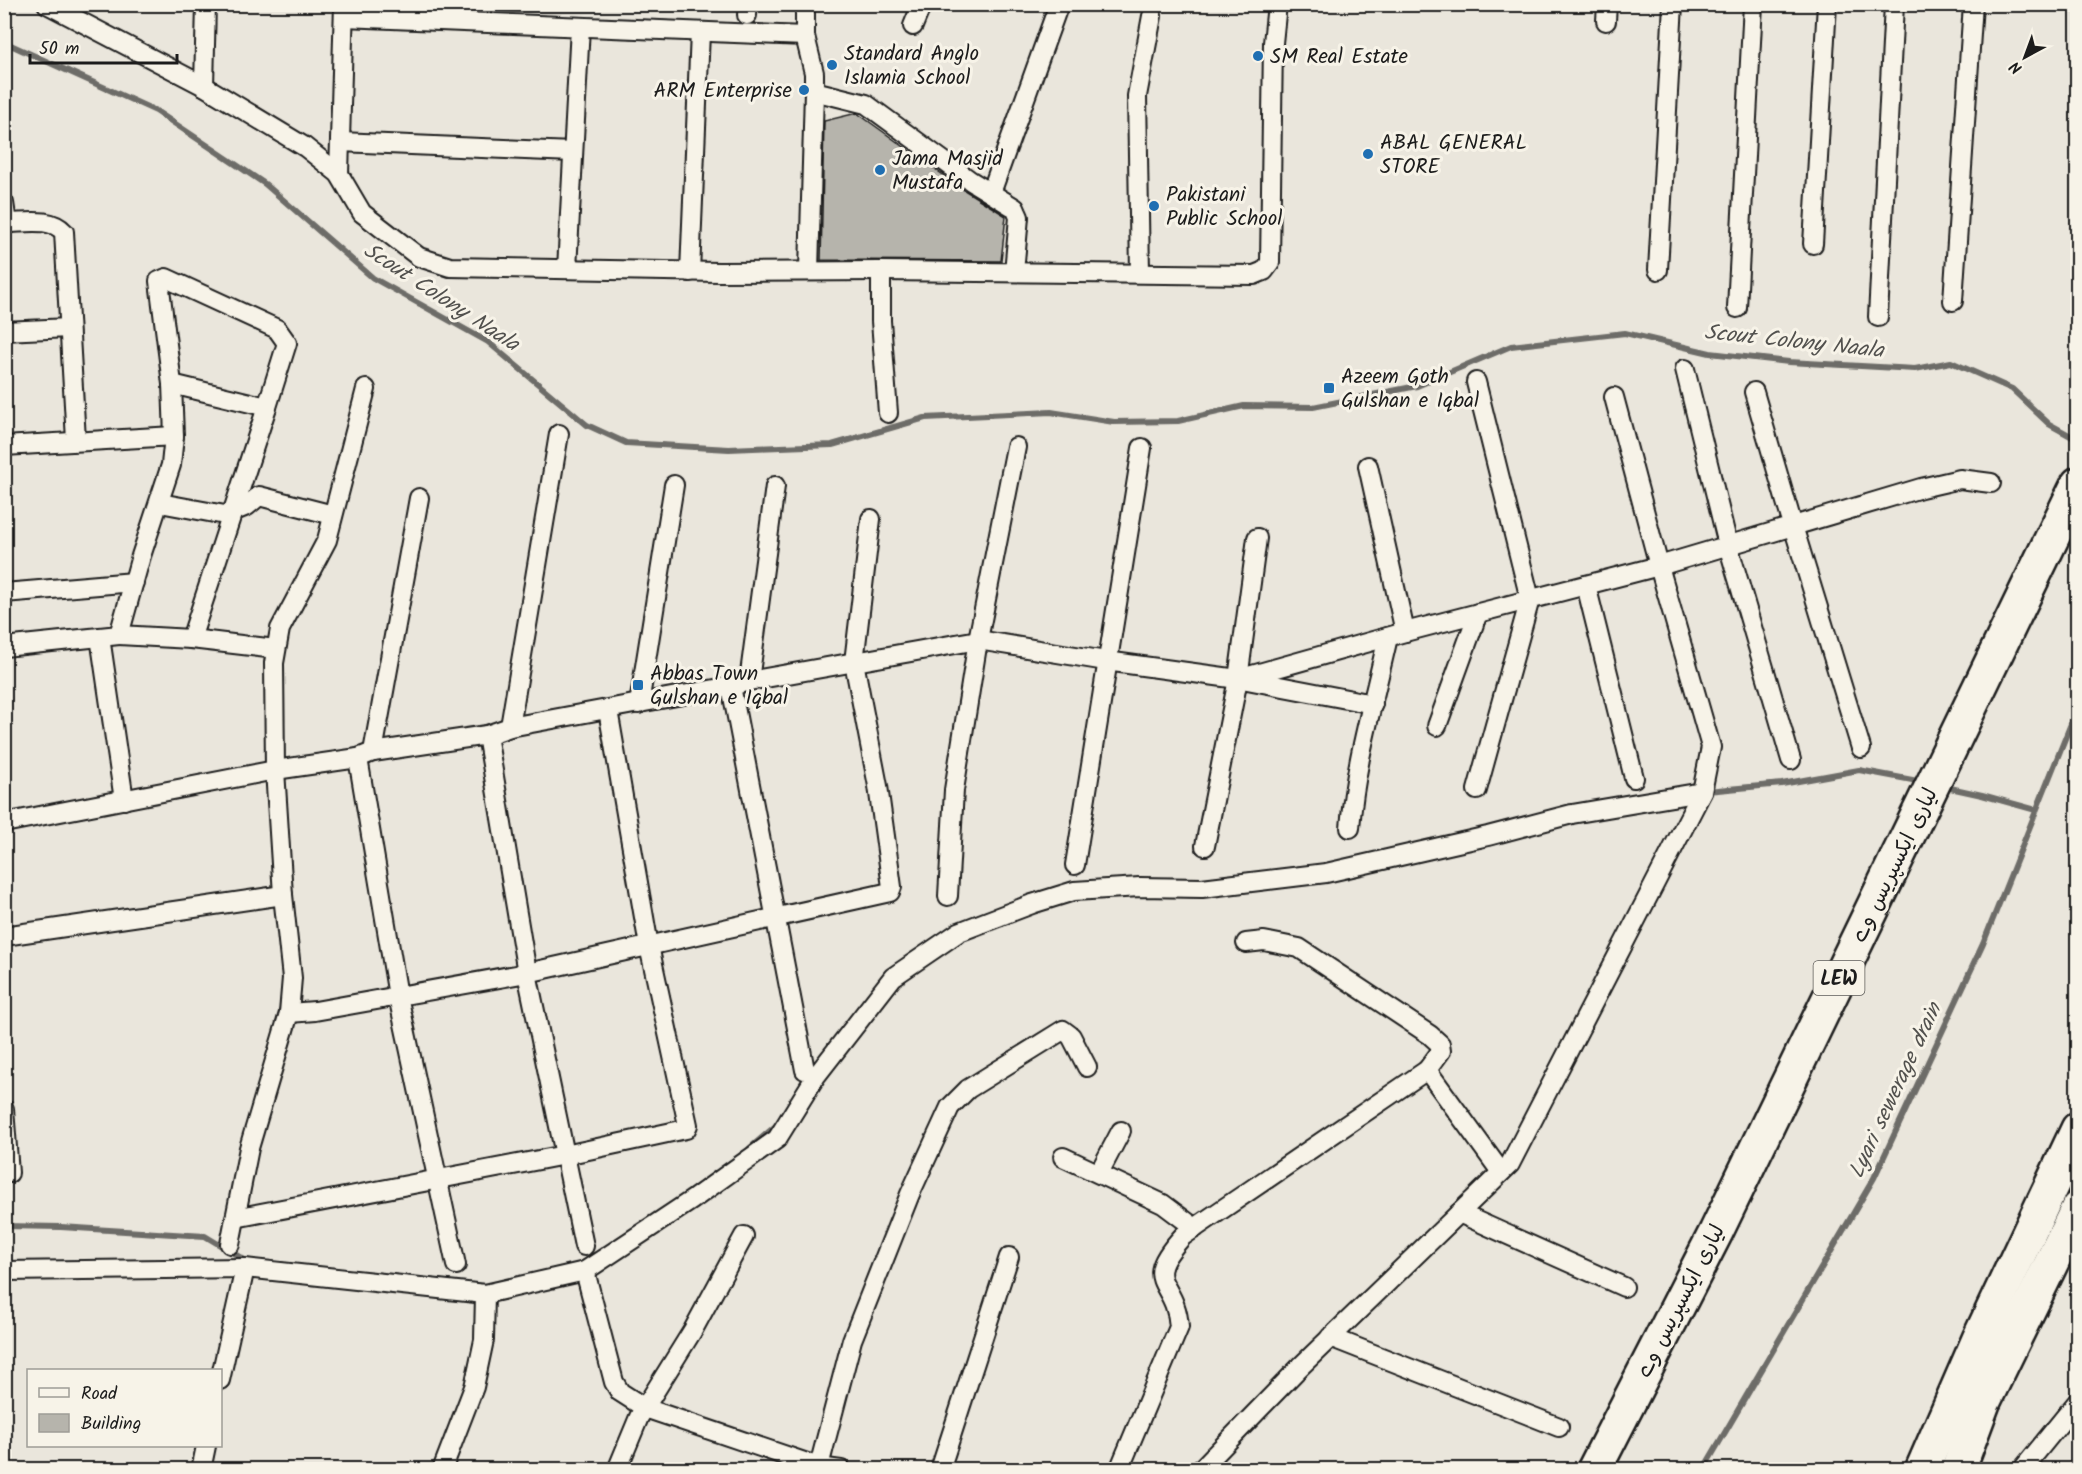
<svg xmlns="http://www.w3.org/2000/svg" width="2082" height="1474" viewBox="0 0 2082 1474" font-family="Kalam,'Playpen Sans Arabic',sans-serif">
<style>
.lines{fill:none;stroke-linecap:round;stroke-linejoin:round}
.stream{stroke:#6d6c68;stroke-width:6}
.building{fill:#b6b4ac;stroke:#1c1c1c;stroke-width:1.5}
.minor-casing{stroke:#1c1c1c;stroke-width:22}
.motorway-casing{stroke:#1c1c1c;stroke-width:38}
.minor{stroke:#f7f3e8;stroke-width:18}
.motorway{stroke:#f7f3e8;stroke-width:33}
.poi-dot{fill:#1f6fb2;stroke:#f7f3e8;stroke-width:2}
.labels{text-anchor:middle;stroke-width:6;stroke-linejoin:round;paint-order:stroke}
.shield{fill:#f7f3e8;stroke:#5e5c59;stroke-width:1.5}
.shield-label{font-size:20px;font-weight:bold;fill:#1c1c1c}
.poi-label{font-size:21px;fill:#1c1c1c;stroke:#f7f3e8;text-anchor:start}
.street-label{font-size:21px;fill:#1c1c1c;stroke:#f7f3e8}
.water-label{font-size:22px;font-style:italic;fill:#52514e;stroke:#f7f3e8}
</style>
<rect width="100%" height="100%" fill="#eae6dc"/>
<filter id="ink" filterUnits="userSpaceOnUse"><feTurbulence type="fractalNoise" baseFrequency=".0167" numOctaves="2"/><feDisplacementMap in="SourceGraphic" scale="12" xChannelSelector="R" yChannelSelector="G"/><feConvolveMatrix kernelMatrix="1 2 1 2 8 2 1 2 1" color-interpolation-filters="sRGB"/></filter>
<g filter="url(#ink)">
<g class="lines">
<!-- stream -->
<g class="stream">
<polyline points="4,42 156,111 265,184 373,278 488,342 587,425 626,443 729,449 832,445 925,418 1051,412 1114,422 1178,421 1244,406 1313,407 1417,386 1511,346 1625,333 1710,353 1789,362 1915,369 1951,362 2012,389 2049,424 2078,440"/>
<polyline points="1941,786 1982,795 2036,810"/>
<polyline points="1707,791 1782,784 1859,770 1923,782"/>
<polyline points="750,1148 779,1123"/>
<polyline points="4,1226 61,1227 205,1236 248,1262"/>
<polyline points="1703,1470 1874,1178 1983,944 2078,706"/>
</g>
</g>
<!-- building -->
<polygon class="building" points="857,113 964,190 1006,216 1001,261 821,260 824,121"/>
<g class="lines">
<defs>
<g id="minor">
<polyline points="47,4 204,86 305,147 339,174 362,213 419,257 450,267 719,272 881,271 1254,275 1264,271 1270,263 1273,43 1277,4"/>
<polyline points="805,4 805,36 814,73 814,91 809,271"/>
<polyline points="747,15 748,4"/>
<polyline points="344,17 805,36"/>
<polyline points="1606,21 1607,4"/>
<polyline points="913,26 922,4"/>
<polyline points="204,86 206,4"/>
<polyline points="814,91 866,104 971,181 1015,208 1019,217 1014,272"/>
<polyline points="340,142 573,152"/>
<polyline points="339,174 344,4"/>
<polyline points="991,193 1059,4"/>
<polyline points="4,203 7,223 4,224"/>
<path d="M7 223C25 223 51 217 64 232L76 440"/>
<polyline points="1813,244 1827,4"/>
<polyline points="567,269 580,27"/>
<polyline points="1658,270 1673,4"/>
<polyline points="881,271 881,321 888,413"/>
<polyline points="690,272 700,32"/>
<polyline points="1140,273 1137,96 1152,16"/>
<polyline points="1953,301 1973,4"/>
<polyline points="1737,308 1753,4"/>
<polyline points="1878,317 1894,4"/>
<polyline points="4,331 69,328"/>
<polyline points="1685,369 1728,545 1791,760"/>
<polyline points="1476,382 1530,599 1477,790"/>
<polyline points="1754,392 1793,526 1861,748"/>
<polyline points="4,446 174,436"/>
<polyline points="1368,466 1405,632"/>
<polyline points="160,503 225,515 247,506 259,496 333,515"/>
<polyline points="1586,585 1634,778"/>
<polyline points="4,593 134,582"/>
<polyline points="119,635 191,639 267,407 172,384"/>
<polyline points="100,637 124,800"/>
<polyline points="191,639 276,649"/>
<polyline points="4,647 119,635 141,556 171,465 174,436 172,384 159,281 166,278 277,329 287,343 267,407"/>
<polyline points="1242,679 1373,704"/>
<polyline points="749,681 775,486"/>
<polyline points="731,686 805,1070"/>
<polyline points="639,704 674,485"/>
<polyline points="1437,726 1478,613"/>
<polyline points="510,727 559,434"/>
<polyline points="487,735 527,973 584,1246"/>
<polyline points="373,752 419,498"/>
<polyline points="358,758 398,996 456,1265"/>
<polyline points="4,823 275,770 358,758 373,752 487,735 510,727 731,686 749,681 978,640 1106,661 1238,679 1405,632 1659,566 1921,488 1960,479 1991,483"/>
<path d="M1350 828C1355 763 1374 700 1388 637"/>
<polyline points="1205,846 1238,679 1257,538"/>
<polyline points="1075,865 1142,448"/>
<polyline points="948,896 954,790 978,640 1016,447"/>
<polyline points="4,936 283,895"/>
<polyline points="289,1013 315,1011 527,973 890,892 892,887 878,786 854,662 871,519"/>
<polyline points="1427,1070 1501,1172"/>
<polyline points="4,1109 9,1173"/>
<polyline points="1063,1157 1163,1204 1195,1228"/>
<polyline points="1099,1173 1121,1131"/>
<polyline points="1459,1213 1624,1287"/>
<polyline points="235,1218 565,1155 686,1129 688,1125 649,946 608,710"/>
<polyline points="230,1244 249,1148 289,1013 292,978 283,895 275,770 274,663 280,629 327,540 366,389"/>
<polyline points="4,1271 245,1268 485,1294 585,1271 692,1200 777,1139 816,1076 893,977 959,932 1032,904 1074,891 1140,887 1202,888 1326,873 1488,836 1572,814 1702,792"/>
<polyline points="585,1271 614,1382 620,1392 645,1408 819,1467 841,1470"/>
<polyline points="1330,1337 1559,1427"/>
<polyline points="220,1380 245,1268"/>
<polyline points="201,1470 206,1446"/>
<polyline points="442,1470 474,1387 484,1340 485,1294"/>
<polyline points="617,1470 639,1417 693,1330 744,1236"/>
<polyline points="818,1470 852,1340 910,1194 950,1107 968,1089 1063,1030 1071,1036 1087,1067"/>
<polyline points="940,1470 1009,1257"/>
<path d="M1119 1470 1179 1327C1176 1278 1138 1285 1183 1236L1427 1070 1441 1051 1440 1044 1430 1035 1299 948 1264 941 1246 943"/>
<polyline points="1200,1470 1301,1366 1510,1164 1702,792 1711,747 1659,566 1614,397"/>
<polyline points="2022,1470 2078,1401"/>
</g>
<g id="motorway">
<polyline points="1594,1470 1716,1232 2078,484"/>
<polyline points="1922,1470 1979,1339 2078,1129"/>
<polyline points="1958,1470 1983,1403 2078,1208"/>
</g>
</defs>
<!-- minor casing -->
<use href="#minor" class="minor-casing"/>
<!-- motorway casing -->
<use href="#motorway" class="motorway-casing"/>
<!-- minor -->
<use href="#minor" class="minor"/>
<!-- motorway -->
<use href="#motorway" class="motorway"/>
</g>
</g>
<!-- markers -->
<g class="poi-dot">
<circle cx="1258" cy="56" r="6"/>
<circle cx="832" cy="65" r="6"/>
<circle cx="804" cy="90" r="6"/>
<circle cx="1368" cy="154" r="6"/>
<circle cx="880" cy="170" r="6"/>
<circle cx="1154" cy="206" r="6"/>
<rect x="1323" y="382" width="12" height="12" rx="3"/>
<rect x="632" y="679" width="12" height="12" rx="3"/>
</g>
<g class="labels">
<!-- shield labels -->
<rect class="shield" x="1813.5" y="961" width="51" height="34" rx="4.5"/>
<g class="shield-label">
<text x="1839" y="985">LEW</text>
</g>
<!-- poi labels -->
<g class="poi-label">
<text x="844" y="60">Standard Anglo<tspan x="844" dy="24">Islamia School</tspan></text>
<text x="1270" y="63">SM Real Estate</text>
<text x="792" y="97" text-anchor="end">ARM Enterprise</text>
<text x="1380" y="149">ABAL GENERAL<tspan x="1380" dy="24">STORE</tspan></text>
<text x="892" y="165">Jama Masjid<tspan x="892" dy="24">Mustafa</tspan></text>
<text x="1166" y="201">Pakistani<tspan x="1166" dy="24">Public School</tspan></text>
<text x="1341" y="383">Azeem Goth<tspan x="1341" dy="24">Gulshan e Iqbal</tspan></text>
<text x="650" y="680">Abbas Town<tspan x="650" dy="24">Gulshan e Iqbal</tspan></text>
</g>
<!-- street labels -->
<g class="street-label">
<text transform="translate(1894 865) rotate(-64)" y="7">لیاری ایکسپریس وے</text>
<text transform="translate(1680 1301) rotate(-63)" y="7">لیاری ایکسپریس وے</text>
</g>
<!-- water labels -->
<g class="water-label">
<text transform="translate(442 296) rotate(33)" y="8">Scout Colony Naala</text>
<text transform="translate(1794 340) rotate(6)" y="8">Scout Colony Naala</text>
<text transform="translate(1894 1090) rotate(-65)" y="8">Lyari sewerage drain</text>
</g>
</g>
<!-- margin -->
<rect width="2082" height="1474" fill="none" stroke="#f7f3e8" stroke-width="24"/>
<rect x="12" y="12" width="2058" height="1450" fill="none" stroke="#1c1c1c" stroke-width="2" filter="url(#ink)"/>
<!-- legend -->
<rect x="27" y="1369" width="195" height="78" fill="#f7f3e8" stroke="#9f9d96" stroke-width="1.5"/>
<rect x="39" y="1388" width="30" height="9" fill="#f7f3e8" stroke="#9f9d96" stroke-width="1.5"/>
<text x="81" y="1399" font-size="18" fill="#1c1c1c">Road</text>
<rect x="39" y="1414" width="30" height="18" fill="#b6b4ac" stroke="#9f9d96" stroke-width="1.5"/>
<text x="81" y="1429" font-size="18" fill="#1c1c1c">Building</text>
<!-- north arrow -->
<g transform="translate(2025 57) rotate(221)" stroke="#f7f3e8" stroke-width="4.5" paint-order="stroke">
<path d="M0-4.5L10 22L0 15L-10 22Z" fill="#1c1c1c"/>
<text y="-9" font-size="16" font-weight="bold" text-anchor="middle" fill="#1c1c1c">N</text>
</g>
<!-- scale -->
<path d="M30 54v9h147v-9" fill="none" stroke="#1c1c1c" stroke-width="3"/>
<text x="39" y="54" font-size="18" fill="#1c1c1c" stroke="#f7f3e8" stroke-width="4.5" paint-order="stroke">50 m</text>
</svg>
